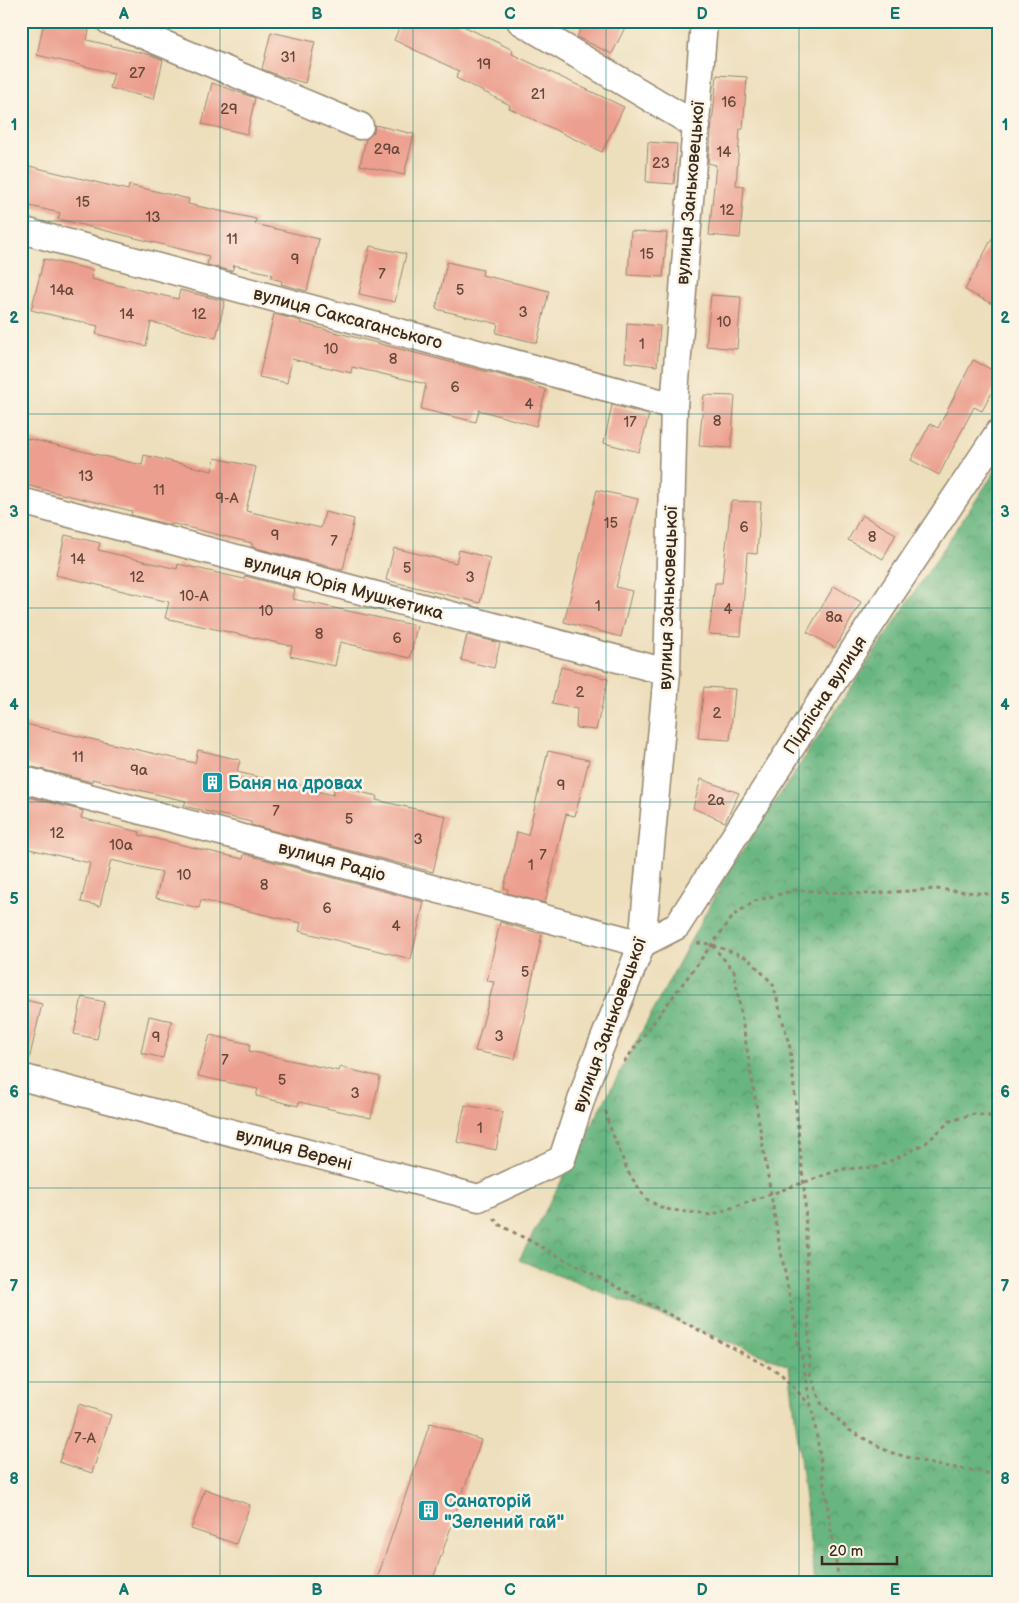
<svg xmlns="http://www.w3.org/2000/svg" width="1019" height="1603" viewBox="0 0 1019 1603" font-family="'Balsamiq Sans',sans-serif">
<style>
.forest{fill:url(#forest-crowns);stroke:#52704e}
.building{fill:#ec9f8e}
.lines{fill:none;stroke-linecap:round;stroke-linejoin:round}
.minor-casing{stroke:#94846d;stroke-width:29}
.path{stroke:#94846d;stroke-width:3;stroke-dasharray:4 4;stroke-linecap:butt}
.minor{stroke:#fff;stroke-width:26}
.grid{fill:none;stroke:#0f766e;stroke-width:1;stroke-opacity:0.55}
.labels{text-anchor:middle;stroke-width:5;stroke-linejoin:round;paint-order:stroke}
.number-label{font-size:15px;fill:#67473a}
.street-label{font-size:18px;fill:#3b2a1e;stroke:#fcf5e5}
.culture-label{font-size:18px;font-weight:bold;fill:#0d838f;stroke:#fcf5e5;text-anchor:start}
.neatline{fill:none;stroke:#0f766e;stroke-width:2}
.grid-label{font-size:16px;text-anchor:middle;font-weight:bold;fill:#0f766e}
</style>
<defs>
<pattern id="forest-crowns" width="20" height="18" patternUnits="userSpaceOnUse" patternTransform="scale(1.25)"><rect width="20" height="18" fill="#68b57f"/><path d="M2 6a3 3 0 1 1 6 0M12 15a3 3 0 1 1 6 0" fill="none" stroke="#579367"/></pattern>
</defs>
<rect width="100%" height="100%" fill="#fcf5e5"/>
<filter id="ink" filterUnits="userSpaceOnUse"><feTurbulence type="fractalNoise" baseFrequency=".02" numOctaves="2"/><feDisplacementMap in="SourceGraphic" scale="10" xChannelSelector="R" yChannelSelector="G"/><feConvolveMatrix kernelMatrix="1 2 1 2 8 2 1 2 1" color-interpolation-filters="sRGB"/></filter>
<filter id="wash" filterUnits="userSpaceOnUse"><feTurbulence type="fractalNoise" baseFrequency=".0096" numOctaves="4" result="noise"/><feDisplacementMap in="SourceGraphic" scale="20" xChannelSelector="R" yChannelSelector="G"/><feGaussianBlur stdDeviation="1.12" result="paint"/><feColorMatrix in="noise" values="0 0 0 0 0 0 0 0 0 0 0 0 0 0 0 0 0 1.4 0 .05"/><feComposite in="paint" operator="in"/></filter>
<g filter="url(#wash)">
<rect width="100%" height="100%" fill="#eddebc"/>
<!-- forest -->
<polygon class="forest" points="998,467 998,1582 815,1582 789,1366 519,1260 725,877"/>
<g id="blocks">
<!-- building -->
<g class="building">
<polygon points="44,21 91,21 87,40 151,55 163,60 154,99 110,88 114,73 37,55"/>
<polygon points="402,21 453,21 513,50 512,54 624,107 602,152 509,108 510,105 456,78 459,71 394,40"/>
<polygon points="584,21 628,21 612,54 577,37"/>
<polygon points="271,32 315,42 305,83 283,77 262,69"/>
<polygon points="717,75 747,77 743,129 740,129 736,185 744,186 740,238 709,235 716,165 708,163"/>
<polygon points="212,83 255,98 247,134 202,124"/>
<polygon points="375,125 414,134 404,175 360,165 366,139 374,132"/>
<polygon points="648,142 677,144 674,184 646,182"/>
<polygon points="21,164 128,190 129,185 189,199 188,204 256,219 255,224 319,239 307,291 281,284 282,281 271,278 272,274 234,265 232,271 207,265 209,256 58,219 60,213 21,204"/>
<polygon points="998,227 998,307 965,290"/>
<polygon points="631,231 667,233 663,277 628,275"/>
<polygon points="370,246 406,254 395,302 359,294"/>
<polygon points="44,259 93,270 91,279 178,299 180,290 225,301 216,338 151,322 146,346 96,334 98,326 31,310"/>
<polygon points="447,262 483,270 482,275 549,291 537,343 496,333 498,324 436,309"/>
<polygon points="711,295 741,297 737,349 706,346"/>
<polygon points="274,314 301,321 300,323 523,381 546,390 536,426 479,410 476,422 421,409 426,384 352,367 351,373 292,359 287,383 259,377"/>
<polygon points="627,323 660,326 657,366 625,362"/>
<polygon points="973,360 998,373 998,381 982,411 974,407 939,475 911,460 930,424 938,428"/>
<polygon points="704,395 735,396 731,448 699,446"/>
<polygon points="612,405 649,415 639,452 604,443"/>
<polygon points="21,437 142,465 144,455 212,471 215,458 256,467 246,511 321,528 325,512 354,519 343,570 252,547 252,543 174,524 170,525 131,515 132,511 21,484"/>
<polygon points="597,490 638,499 616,587 632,591 621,637 564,622"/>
<polygon points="731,501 761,502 757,554 747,553 741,636 709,634 715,583 722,583"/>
<polygon points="862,515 896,534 883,559 848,540"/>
<polygon points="65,535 100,543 98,550 177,569 178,564 244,579 245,576 295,589 293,599 417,626 410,658 340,642 335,666 290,656 292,646 165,618 169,602 56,575"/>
<polygon points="394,548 456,563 459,550 490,558 480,603 386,580"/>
<polygon points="834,586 861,602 835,648 807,632"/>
<polygon points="467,635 500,643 494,668 461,660"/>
<polygon points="561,667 608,679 596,730 576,728 577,709 552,704"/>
<polygon points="704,687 735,689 730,740 698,738"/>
<polygon points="21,723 195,763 198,750 240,760 237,772 333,795 335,786 377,796 376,800 446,816 433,872 251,825 251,822 184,806 186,801 92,779 92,782 21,764"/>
<polygon points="548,751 589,760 575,816 566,814 545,903 507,893 508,889 504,888 517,832 528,835"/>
<polygon points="701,779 739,793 725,822 693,808"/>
<polygon points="21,795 83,811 81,818 140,832 139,835 243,859 244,854 424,902 411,959 299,931 301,923 201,900 199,908 156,898 162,872 111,860 100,906 81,902 90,863 21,847"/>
<polygon points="500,922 542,934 515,1059 475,1051 494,982 487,981"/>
<polygon points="82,997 105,1002 97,1039 74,1034"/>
<polygon points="21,999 42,1004 29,1060 21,1059"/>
<polygon points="149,1016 172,1021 163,1058 141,1053"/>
<polygon points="210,1035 250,1044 249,1051 339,1071 340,1067 380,1077 371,1118 299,1102 298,1106 256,1096 258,1089 198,1076"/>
<polygon points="465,1105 503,1112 496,1150 457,1142"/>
<polygon points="79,1404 111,1415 92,1473 59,1462"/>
<polygon points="430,1423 481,1440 432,1582 376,1582"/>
<polygon points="205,1489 250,1505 236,1544 191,1529"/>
</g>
</g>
</g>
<g filter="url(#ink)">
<use href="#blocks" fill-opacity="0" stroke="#94846d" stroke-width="1"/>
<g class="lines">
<defs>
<g id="minor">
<polyline points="109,21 360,126"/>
<polyline points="520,21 697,126"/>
<polyline points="21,230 674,406"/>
<polyline points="21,501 667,672"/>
<polyline points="21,779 642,944 677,926 853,651 998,433"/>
<polyline points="21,1077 479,1198 562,1159 589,1076 642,944 667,672 674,406 704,21"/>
</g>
</defs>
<!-- minor casing -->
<use href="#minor" class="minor-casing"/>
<!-- path -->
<g class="path">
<polyline points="697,943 711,944 734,971 778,1237 816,1431 839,1582"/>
<polyline points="713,945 748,958 773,984 790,1048 805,1198 810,1374 821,1403 849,1430 889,1452 936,1465 984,1472 998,1477"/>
<polyline points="624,1062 734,915 755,901 795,890 865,894 936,889 998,895"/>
<polyline points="606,1111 608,1122"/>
<polyline points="607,1120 628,1172 646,1199 664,1209 711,1215 842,1169 877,1167 895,1159 926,1143 950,1121 974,1114 998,1117"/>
<polyline points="494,1218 498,1224 780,1373 811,1406"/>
</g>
<!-- minor -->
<use href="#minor" class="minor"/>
</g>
</g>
<!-- grid -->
<path class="grid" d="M220 21V1582M413 21V1582M606 21V1582M799 21V1582M21 221H998M21 414H998M21 608H998M21 802H998M21 995H998M21 1188H998M21 1382H998"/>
<!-- icons -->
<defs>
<symbol id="building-square" viewBox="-11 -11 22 22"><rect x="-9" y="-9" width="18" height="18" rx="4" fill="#0f9aa8" stroke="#fcf5e5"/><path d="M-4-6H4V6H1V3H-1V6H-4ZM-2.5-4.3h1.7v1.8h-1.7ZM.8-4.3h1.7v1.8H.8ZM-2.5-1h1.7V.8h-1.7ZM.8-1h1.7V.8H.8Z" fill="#fff"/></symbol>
</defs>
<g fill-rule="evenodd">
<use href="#building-square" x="200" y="770" width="25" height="25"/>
<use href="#building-square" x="416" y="1498" width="25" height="25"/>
</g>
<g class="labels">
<!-- number labels -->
<g class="number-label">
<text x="288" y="62">31</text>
<text x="484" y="69">19</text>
<text x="137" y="78">27</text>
<text x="538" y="99">21</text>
<text x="729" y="107">16</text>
<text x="229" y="114">29</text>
<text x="387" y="154">29а</text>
<text x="724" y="157">14</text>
<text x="661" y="168">23</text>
<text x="83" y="207">15</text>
<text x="727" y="215">12</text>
<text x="153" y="222">13</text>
<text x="232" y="244">11</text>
<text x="647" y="259">15</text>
<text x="295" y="264">9</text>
<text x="382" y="279">7</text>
<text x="62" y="295">14а</text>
<text x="460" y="295">5</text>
<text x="523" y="317">3</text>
<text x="127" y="319">14</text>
<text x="199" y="319">12</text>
<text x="724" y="327">10</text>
<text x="642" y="349">1</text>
<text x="331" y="354">10</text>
<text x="393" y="364">8</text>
<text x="455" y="392">6</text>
<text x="529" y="409">4</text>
<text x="717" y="426">8</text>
<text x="630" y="427">17</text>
<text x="86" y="481">13</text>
<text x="159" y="495">11</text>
<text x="227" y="503">9-А</text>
<text x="611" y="528">15</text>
<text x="744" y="532">6</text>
<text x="275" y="540">9</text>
<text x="872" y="542">8</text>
<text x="334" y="546">7</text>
<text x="78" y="564">14</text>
<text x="407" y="573">5</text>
<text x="137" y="582">12</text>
<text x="470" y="582">3</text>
<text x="194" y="601">10-А</text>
<text x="598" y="611">1</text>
<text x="728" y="614">4</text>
<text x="266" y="616">10</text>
<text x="834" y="622">8а</text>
<text x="319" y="639">8</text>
<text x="397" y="643">6</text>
<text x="580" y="697">2</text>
<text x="717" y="718">2</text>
<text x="78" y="762">11</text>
<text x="139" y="775">9а</text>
<text x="561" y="790">9</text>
<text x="716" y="805">2а</text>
<text x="276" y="816">7</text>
<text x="349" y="824">5</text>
<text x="57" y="838">12</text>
<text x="418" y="844">3</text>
<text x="121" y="850">10а</text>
<text x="543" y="860">7</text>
<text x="531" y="870">1</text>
<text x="184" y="880">10</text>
<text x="264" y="890">8</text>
<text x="327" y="913">6</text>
<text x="396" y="931">4</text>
<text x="525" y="977">5</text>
<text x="499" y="1041">3</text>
<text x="156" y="1042">9</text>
<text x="225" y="1065">7</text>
<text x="282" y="1085">5</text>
<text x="355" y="1098">3</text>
<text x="480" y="1133">1</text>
<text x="85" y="1443">7-А</text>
</g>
<!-- street labels -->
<g class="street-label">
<text transform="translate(690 193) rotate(-85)" y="6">вулиця Заньковецької</text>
<text transform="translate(348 318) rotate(15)" y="6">вулиця Саксаганського</text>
<text transform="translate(344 587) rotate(15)" y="6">вулиця Юрія Мушкетика</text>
<text transform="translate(668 598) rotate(-88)" y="6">вулиця Заньковецької</text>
<text transform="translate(825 695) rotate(-57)" y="6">Підлісна вулиця</text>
<text transform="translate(332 861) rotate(15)" y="6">вулиця Радіо</text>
<text transform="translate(609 1025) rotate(-70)" y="6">вулиця Заньковецької</text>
<text transform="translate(294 1149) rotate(15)" y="6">вулиця Верені</text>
</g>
<!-- culture labels -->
<g class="culture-label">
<text x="228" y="789">Баня на дровах</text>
<text x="444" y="1507">Санаторій<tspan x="444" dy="21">"Зелений гай"</tspan></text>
</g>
</g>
<!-- margin -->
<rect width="1019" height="1603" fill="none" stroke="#fcf5e5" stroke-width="55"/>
<!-- scale -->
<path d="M822 1556v8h75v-8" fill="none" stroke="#3b2a1e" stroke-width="2.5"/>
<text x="829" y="1556" font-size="15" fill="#3b2a1e" stroke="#fcf5e5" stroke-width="4" paint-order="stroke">20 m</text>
<rect x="28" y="28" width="964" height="1548" class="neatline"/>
<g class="grid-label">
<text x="124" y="19">A</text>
<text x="317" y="19">B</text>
<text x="510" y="19">C</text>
<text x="702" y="19">D</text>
<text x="895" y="19">E</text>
<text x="14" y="130">1</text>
<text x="1005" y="130">1</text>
<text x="14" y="323">2</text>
<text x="1005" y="323">2</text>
<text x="14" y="517">3</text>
<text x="1005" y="517">3</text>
<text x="14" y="710">4</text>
<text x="1005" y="710">4</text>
<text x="14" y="904">5</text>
<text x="1005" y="904">5</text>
<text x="14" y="1097">6</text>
<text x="1005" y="1097">6</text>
<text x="14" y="1291">7</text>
<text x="1005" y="1291">7</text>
<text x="14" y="1484">8</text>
<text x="1005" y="1484">8</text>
<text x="124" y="1595">A</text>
<text x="317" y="1595">B</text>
<text x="510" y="1595">C</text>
<text x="702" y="1595">D</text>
<text x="895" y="1595">E</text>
</g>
</svg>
